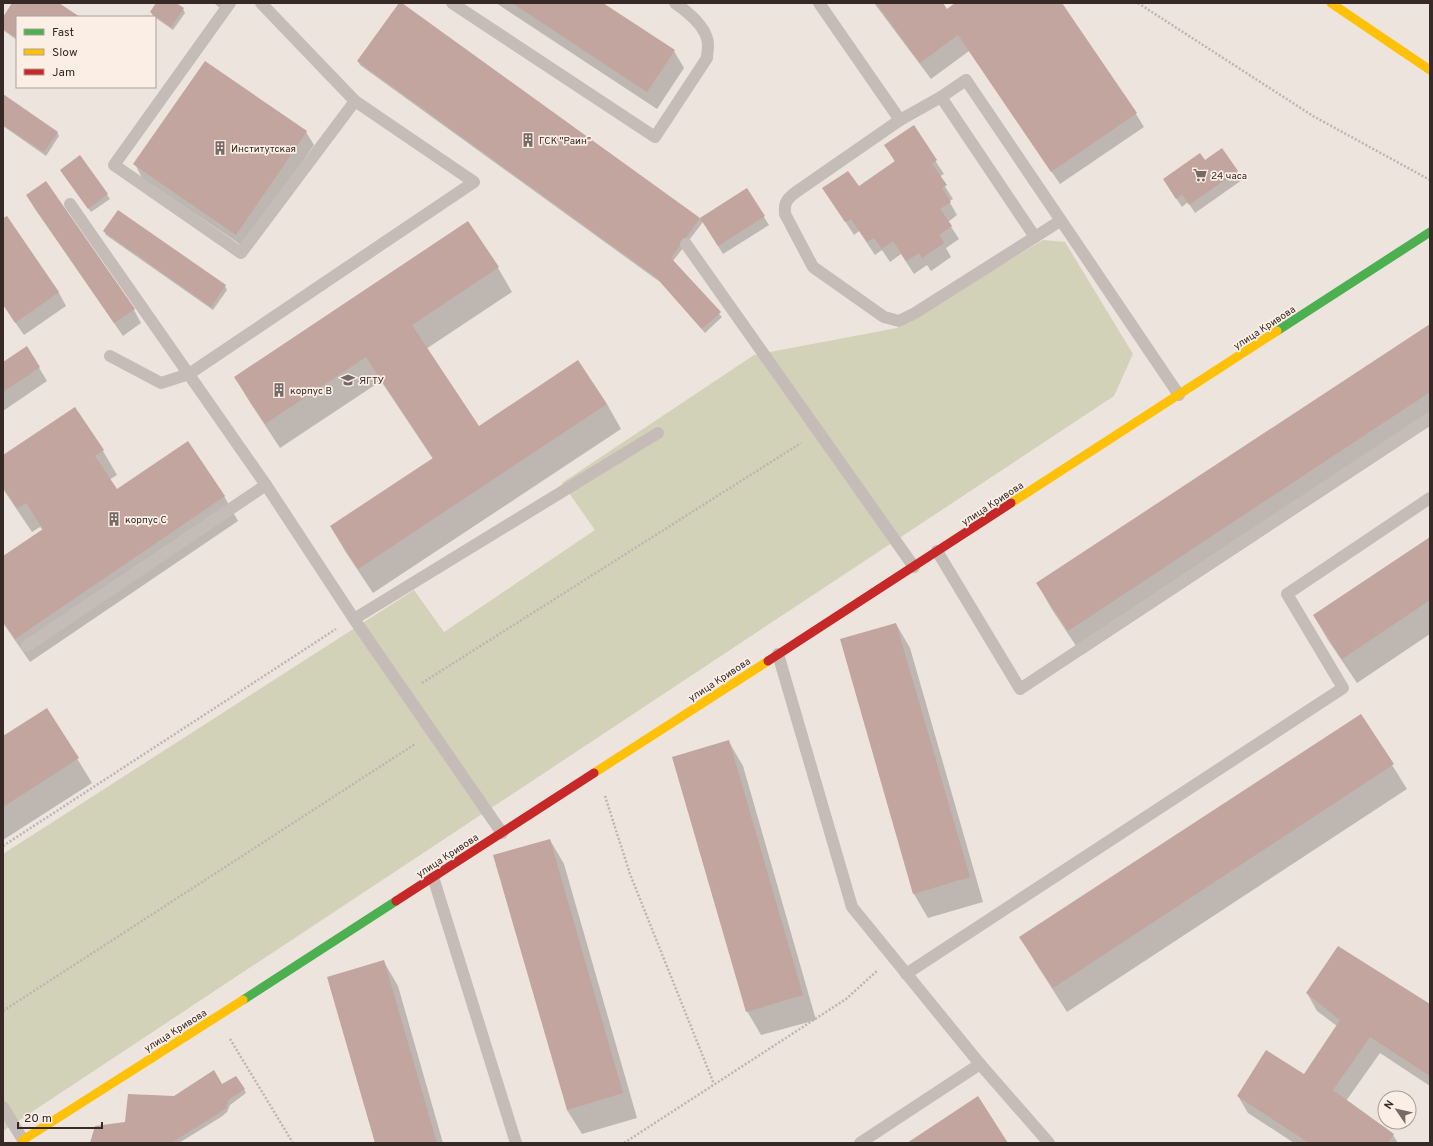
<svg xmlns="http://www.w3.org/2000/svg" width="1433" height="1146" viewBox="0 0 1433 1146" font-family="Overpass,sans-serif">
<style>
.green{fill:#d1d2b7}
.shadow{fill:#0003}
.building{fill:#c2a59e}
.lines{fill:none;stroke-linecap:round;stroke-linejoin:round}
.path{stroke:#beb5b0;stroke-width:2.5;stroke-dasharray:2 2;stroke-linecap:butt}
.lane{stroke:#c6bcb7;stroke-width:12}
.fast{stroke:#4caf50;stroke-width:9}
.slow{stroke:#ffc107;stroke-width:9}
.jam{stroke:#c62828;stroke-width:9}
.labels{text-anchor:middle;stroke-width:3.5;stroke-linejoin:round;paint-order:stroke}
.poi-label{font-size:10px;fill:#362926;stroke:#faeee5;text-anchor:start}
.street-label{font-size:10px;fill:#362926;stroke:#faeee5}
</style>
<rect width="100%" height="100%" fill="#ede4de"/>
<!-- green -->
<polygon class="green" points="1043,240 1065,242 1133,354 1114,396 3,1131 3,854 414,590 444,632 595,530 562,483 754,355 897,328"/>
<!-- shadow -->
<g class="shadow">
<polygon points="14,3 58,3 78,17 17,17 17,40 3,30 3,18"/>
<polygon points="157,3 175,3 183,9 185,13 173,30 153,16 151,12"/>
<polygon points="214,3 228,3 222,10"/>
<polygon points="400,3 699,219 746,189 769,225 723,254 703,222 673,261 722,317 705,333 660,282 360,65 358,61"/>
<polygon points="496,3 602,3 674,51 684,68 657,109"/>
<polygon points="874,3 942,3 950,14 957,3 1060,3 1136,114 1144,127 1060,184 969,51 931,79"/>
<polygon points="3,96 57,132 59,136 46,156 3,126"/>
<polygon points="913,127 944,174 939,177 953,199 949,201 957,215 948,222 959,239 946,248 951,257 931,271 927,265 914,274 901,254 890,262 882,250 875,255 859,231 854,235 824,189 859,188 895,162 886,146"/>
<polygon points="306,132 314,145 244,247 142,178 135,164"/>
<polygon points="1222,149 1242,180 1195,213 1188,202 1182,207 1169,188"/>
<polygon points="79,156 110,199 91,212 63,174"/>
<polygon points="27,196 134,310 141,323 123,336 35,209"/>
<polygon points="6,217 59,293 66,306 24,335 3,305 3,219"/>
<polygon points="468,222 498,268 512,292 426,349 478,428 607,404 621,429 373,593 345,551 331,527 433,459 381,381 280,448 249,401 235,377"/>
<polygon points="104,231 225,286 227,290 213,310 106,235"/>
<polygon points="1430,325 1430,426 1082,655 1051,608 1037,583"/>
<polygon points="27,348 47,381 3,411 3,364"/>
<polygon points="74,408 103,451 117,475 109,480 117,491 224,496 238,521 30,662 3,623 3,558 43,530 40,527 32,532 3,489 3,456"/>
<polygon points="1430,538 1430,634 1357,683 1328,640 1314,616"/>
<polygon points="896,624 910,648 983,902 928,918 914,894"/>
<polygon points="47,709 92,783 3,840 3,737"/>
<polygon points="1361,715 1407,789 1067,1012 1035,962 1021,937"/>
<polygon points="729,742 743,766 816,1020 761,1035 747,1011"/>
<polygon points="550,840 564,864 637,1118 582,1134 567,1110"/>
<polygon points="384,962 398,986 443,1143 376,1143"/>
<polygon points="1307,993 1430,1005 1430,1086 1380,1053 1346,1101 1393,1135 1398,1143 1294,1143 1248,1113 1238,1096 1304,1075 1337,1026 1317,1011"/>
<polygon points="222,1086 244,1089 246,1093 230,1105 227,1112 221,1117 179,1143 91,1143 126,1122 174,1097"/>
</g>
<!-- building -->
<g class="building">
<polygon points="12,3 59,3 80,17 17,17 17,38 3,29 3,17"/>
<polygon points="156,3 176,3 184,8 171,27 150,12"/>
<polygon points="399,3 402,3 700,218 671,258 721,312 702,329 657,278 357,61"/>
<polygon points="512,3 603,3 675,50 647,92"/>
<polygon points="876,3 943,3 947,9 955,3 1062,3 1137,113 1051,172 958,35 920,63"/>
<polygon points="205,61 307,131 236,235 133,164"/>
<polygon points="3,94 58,132 44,152 3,125"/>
<polygon points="914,125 937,160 932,164 947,185 942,188 951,202 940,209 952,226 939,235 944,243 922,258 919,253 906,261 893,241 882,249 874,238 867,242 851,219 845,222 822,188 848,171 859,186 895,161 884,145"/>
<polygon points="1222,148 1238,171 1189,205 1182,194 1176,199 1163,179 1200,153 1205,160"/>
<polygon points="80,155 108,194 88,209 60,170"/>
<polygon points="46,181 135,309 114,323 26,195"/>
<polygon points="747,188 765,216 718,246 700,218"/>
<polygon points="118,210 226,285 211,307 103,231"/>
<polygon points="7,216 59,292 15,323 3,304 3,218"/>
<polygon points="468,221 499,267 412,325 479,426 578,360 607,404 358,569 330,526 433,458 366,357 265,424 234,377"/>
<polygon points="1430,324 1430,392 1068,631 1036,583"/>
<polygon points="27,346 40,367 3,392 3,362"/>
<polygon points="75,407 104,450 95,456 117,489 188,441 225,496 15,639 3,621 3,556 43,529 26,503 17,508 3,487 3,455"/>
<polygon points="1430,537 1430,600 1342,659 1313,615"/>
<polygon points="896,623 970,877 913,894 840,639"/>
<polygon points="47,708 79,758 3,807 3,736"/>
<polygon points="1361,714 1394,764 1053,988 1019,937"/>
<polygon points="729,740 803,995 746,1012 672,757"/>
<polygon points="550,839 623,1093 567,1110 493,855"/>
<polygon points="1338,946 1430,1004 1430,1076 1370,1037 1333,1090 1394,1134 1388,1143 1309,1143 1237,1096 1266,1050 1304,1074 1340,1020 1306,993"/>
<polygon points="384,960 437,1143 375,1143 327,977"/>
<polygon points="214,1070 222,1084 236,1076 245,1089 228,1100 226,1108 219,1113 171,1143 90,1143 95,1126 125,1122 128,1094 174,1096"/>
<polygon points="978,1096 1008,1143 907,1143"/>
</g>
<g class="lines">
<!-- path -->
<g class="path">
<polyline points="1138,3 1313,116 1430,180"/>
<polyline points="422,683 801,443"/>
<polyline points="605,796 630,874 714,1084"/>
<polyline points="3,846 336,629"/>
<polyline points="3,1011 415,744"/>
<polyline points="230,1039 293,1143"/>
<polyline points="624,1143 846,999 878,970"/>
</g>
<!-- lane -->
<g class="lane">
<polyline points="230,3 114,165 241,253 355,101"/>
<path d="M452 3 655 137 707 58C707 54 708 50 708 45 708 28 688 12 675 3"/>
<polyline points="819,3 900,120 941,97 966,80 1179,395"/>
<polyline points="941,97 1035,237 1060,221"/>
<path d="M900 120 796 192C787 199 784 202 785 214L813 267 884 317 899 321 915 313 1035 237"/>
<polyline points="70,204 266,485 354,619 502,833"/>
<polyline points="686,244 914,567"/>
<polyline points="110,356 161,383 189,374 474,182 355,101 261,3"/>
<polyline points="937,551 1020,689 1430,418"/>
<polyline points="354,619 658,433"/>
<polyline points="27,646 266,485"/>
<polyline points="778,654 852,907 980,1064 1049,1143"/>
<polyline points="433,877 516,1143"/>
<polyline points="906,974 1343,688 1287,594 1430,498"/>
<polyline points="3,1107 23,1140"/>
<polyline points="860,1143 980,1064"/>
</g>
<!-- fast -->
<g class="fast">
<polyline points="1277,331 1430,232"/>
<polyline points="243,1000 396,901"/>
</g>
<!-- slow -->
<g class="slow">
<polyline points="1331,3 1430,70"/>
<polyline points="1011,503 1277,331"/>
<polyline points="594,773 768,661"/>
<polyline points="22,1143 23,1140 243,1000"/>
</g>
<!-- jam -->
<g class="jam">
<polyline points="768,661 1011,503"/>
<polyline points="396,901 594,773"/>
</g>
</g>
<!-- icons -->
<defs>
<symbol id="building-bare" viewBox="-9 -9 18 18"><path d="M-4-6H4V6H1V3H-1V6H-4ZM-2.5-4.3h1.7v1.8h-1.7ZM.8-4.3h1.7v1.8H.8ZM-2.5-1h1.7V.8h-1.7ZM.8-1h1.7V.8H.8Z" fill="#766a66" stroke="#faeee5" stroke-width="2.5" paint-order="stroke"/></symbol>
<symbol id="supermarket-bare" viewBox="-9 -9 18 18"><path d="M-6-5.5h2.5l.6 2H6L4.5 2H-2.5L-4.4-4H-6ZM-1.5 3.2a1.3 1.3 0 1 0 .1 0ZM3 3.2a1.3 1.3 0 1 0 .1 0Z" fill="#766a66" stroke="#faeee5" stroke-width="2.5" paint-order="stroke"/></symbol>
<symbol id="university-bare" viewBox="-9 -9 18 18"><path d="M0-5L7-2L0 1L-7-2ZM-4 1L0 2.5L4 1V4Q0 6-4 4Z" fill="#766a66" stroke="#faeee5" stroke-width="2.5" paint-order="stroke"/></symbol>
</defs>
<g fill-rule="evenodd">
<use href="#building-bare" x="518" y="130" width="20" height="20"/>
<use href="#building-bare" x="210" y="138" width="20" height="20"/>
<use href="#supermarket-bare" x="1190" y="165" width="20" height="20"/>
<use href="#university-bare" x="338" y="370" width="20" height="20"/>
<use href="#building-bare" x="269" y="380" width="20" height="20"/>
<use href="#building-bare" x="104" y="509" width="20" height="20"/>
</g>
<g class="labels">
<!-- poi labels -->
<g class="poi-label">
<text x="539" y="144">ГСК "Раин"</text>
<text x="231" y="152">Институтская</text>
<text x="1211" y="179">24 часа</text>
<text x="359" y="384">ЯГТУ</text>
<text x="290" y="394">корпус В</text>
<text x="125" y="523">корпус С</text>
</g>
<!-- street labels -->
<g class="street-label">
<text transform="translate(1264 327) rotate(-33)" y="4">улица Кривова</text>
<text transform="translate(992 503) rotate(-33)" y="4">улица Кривова</text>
<text transform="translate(719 679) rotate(-33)" y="4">улица Кривова</text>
<text transform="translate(447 855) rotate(-33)" y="4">улица Кривова</text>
<text transform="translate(175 1030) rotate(-32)" y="4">улица Кривова</text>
</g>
</g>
<!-- border -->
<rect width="1433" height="1146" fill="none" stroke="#362926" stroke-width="8"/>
<!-- legend -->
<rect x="16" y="16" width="140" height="72" fill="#faeee5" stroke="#ac9f99"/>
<rect x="24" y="29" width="20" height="6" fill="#4caf50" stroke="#ac9f99"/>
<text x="52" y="36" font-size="12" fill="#362926">Fast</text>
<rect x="24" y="49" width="20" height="6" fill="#ffc107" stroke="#ac9f99"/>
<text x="52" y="56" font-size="12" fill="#362926">Slow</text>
<rect x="24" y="69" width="20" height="6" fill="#c62828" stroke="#ac9f99"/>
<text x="52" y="76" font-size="12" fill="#362926">Jam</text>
<!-- north arrow -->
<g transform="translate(1397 1110) rotate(304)"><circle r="19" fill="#faeee5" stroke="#ac9f99"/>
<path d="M0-3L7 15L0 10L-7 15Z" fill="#766a66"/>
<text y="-6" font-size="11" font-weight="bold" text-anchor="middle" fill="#362926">N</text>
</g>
<!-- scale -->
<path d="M18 1122v6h84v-6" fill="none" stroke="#362926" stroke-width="2"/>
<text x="24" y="1122" font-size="12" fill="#362926" stroke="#faeee5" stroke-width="3" paint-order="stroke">20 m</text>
</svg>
